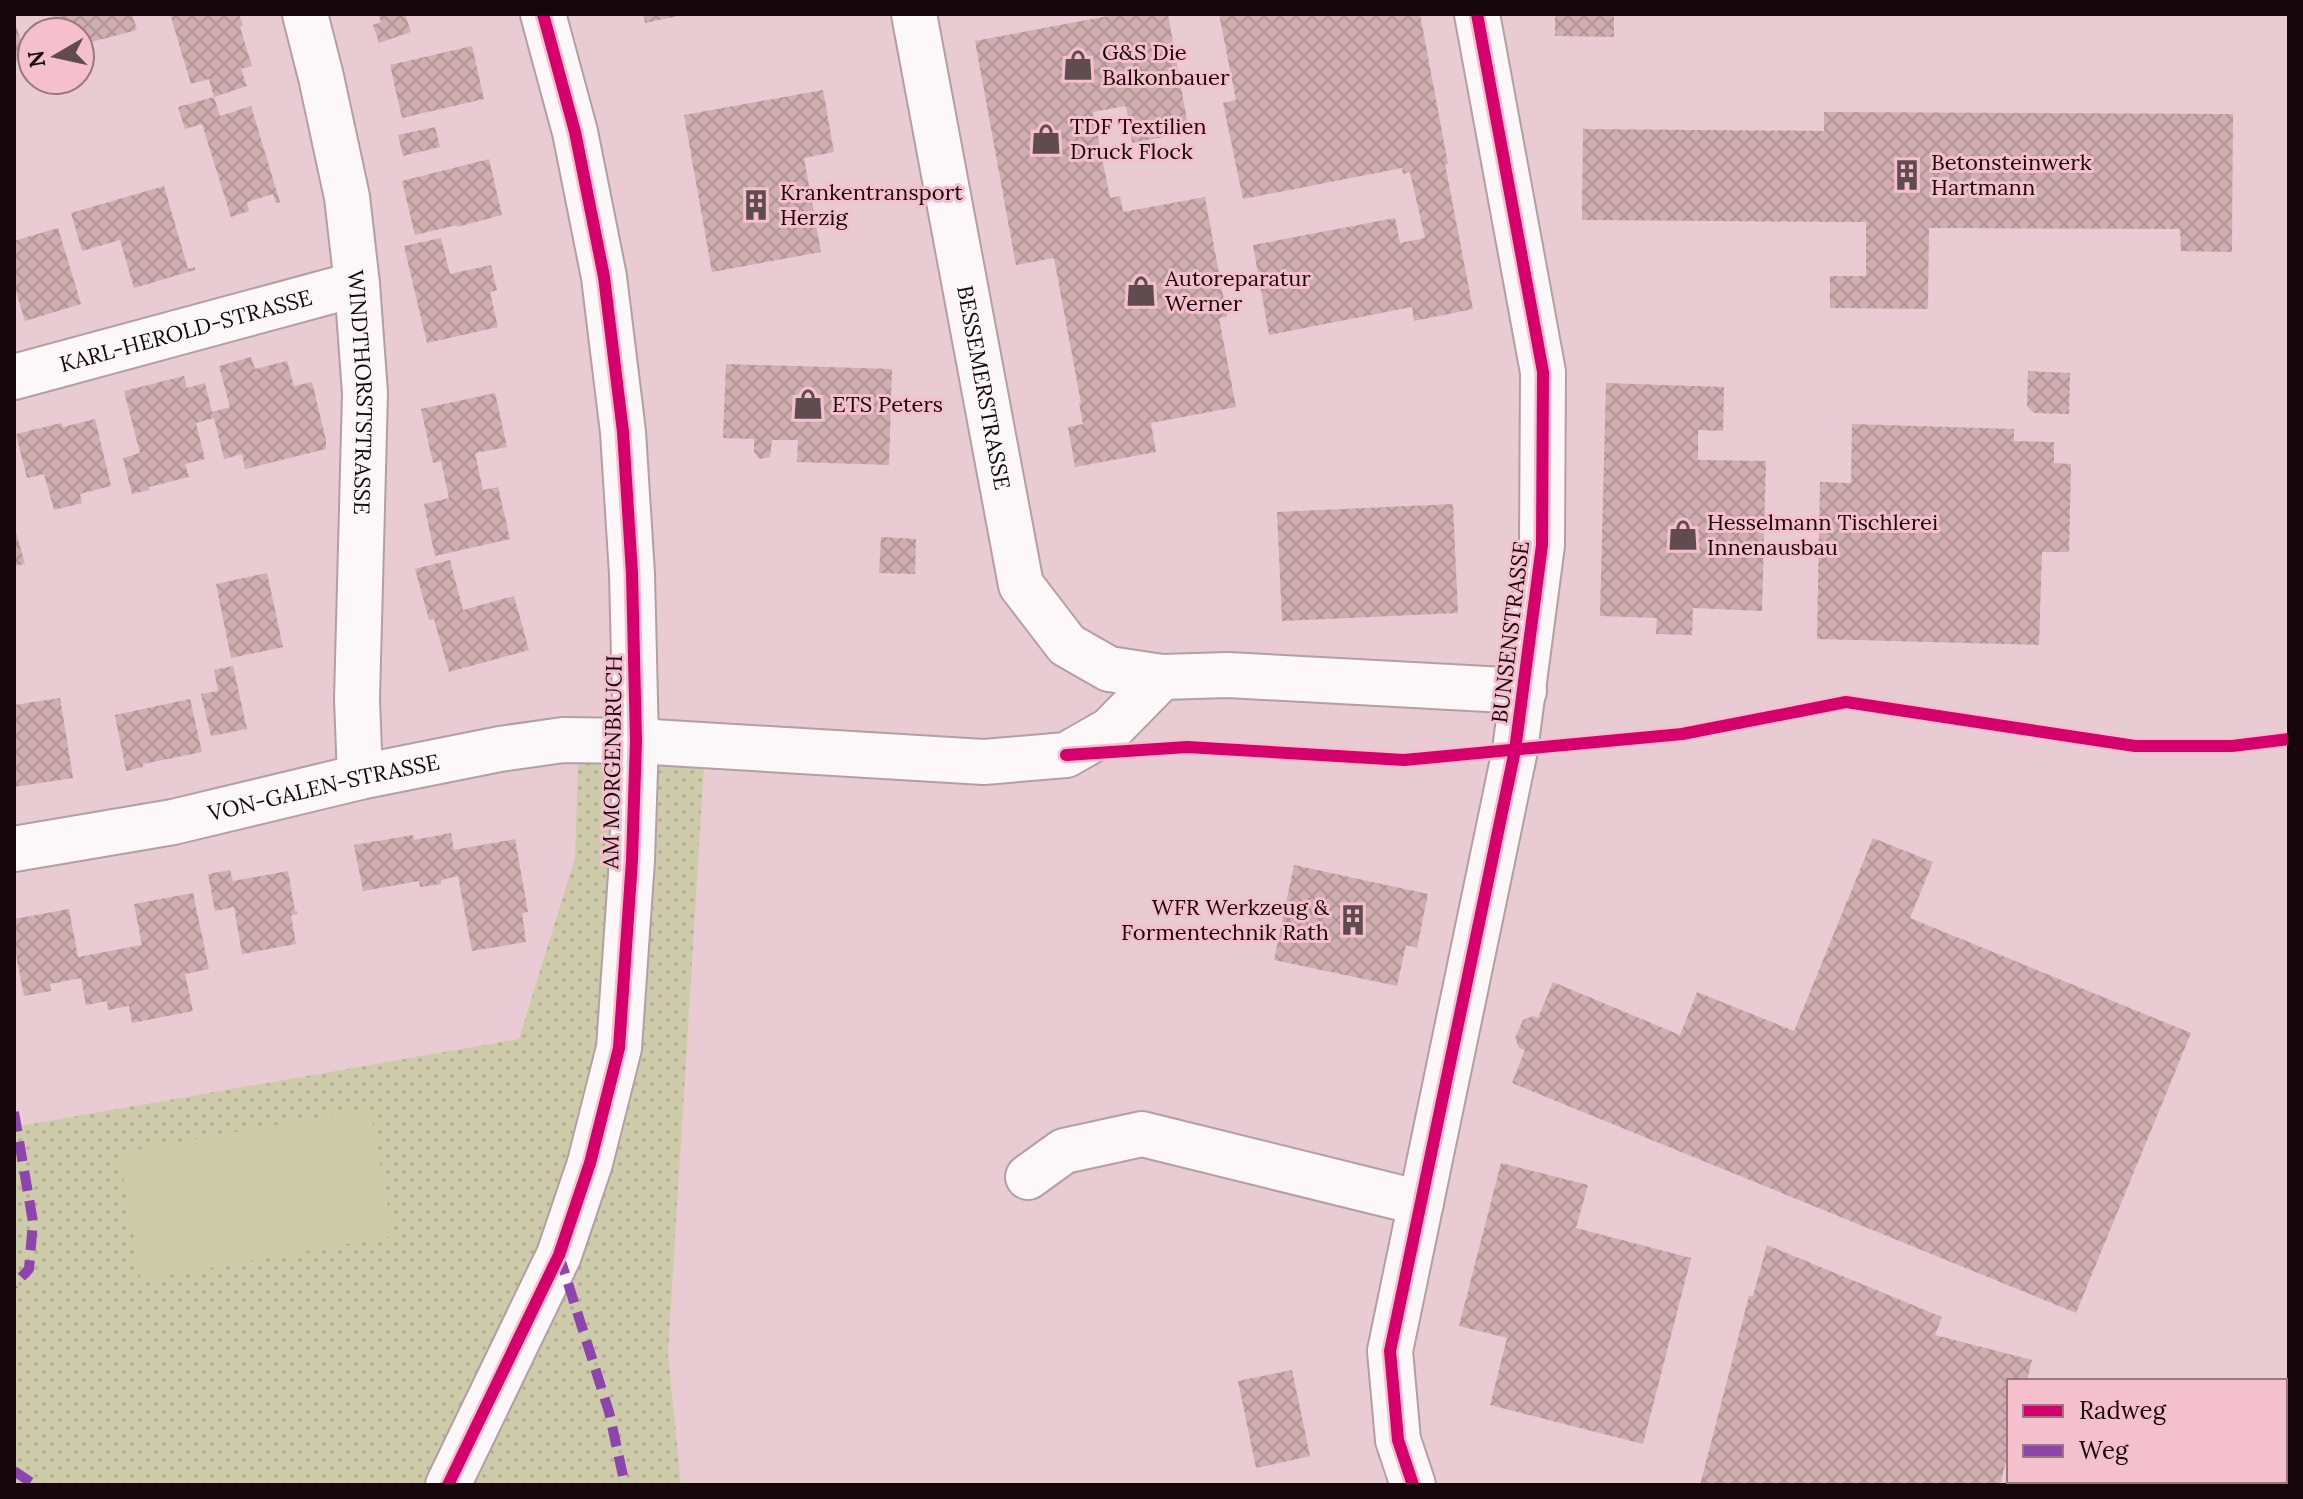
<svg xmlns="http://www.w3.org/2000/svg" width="2303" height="1499" viewBox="0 0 2303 1499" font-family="Lora,serif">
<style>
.grass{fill:url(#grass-dots)}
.garden{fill:#cecbaa}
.building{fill:url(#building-cross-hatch)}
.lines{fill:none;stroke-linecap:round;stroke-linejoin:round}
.minor-casing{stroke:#b49ea3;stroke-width:48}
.minor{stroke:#fcf7f8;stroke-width:44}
.quiet{stroke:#8e44ad;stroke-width:10;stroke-dasharray:20 10;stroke-linecap:butt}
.cycleway-casing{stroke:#f5c0cd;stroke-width:17}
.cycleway{stroke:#d6006c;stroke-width:12}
.labels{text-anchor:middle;stroke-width:6;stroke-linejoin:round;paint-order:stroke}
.poi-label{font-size:22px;fill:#17060b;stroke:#f5c0cd;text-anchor:start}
.street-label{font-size:22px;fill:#17060b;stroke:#f5c0cd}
</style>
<defs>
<pattern id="grass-dots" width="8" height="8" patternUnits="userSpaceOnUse" patternTransform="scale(2)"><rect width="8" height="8" fill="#cecbaa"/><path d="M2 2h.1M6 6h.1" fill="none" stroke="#b0ad91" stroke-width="1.8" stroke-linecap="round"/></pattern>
<pattern id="building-cross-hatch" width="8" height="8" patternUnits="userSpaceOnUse" patternTransform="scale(2)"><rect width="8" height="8" fill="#cfadb0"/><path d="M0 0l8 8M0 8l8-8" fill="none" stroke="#b19396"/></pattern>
</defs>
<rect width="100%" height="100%" fill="#e9ccd3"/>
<!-- grass -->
<polygon class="grass" points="578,763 704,766 668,1354 681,1485 14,1485 14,1127 519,1039 575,858"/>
<!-- garden -->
<polygon class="garden" points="370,1108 393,1236 141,1280 119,1153"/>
<!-- building -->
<g class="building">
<polygon points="52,14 132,14 137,30 80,45 80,32 57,32"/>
<polygon points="170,14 239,14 243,26 240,27 252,66 241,69 247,86 214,97 209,79 191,84"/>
<polygon points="378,14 405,14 411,32 379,43 373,25 381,22"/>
<polygon points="643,14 683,14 683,15 645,23"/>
<polygon points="1119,14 1168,14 1189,132 1132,143 1126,106 1093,112 1110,198 1120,196 1123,212 1205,197 1227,317 1219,318 1236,407 1151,423 1156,452 1075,467 1068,427 1083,424 1079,403 1081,403 1054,258 1016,265 975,41"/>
<polygon points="1219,14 1420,14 1448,164 1445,164 1473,309 1414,321 1412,307 1269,335 1253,245 1395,218 1400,243 1425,238 1410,172 1403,174 1402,168 1243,199 1223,103 1236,100"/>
<polygon points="1555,14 1614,14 1614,37 1555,36"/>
<polygon points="15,22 29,67 26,68 22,59 14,61"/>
<polygon points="472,46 484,99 402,118 390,65"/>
<polygon points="823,90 834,152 804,158 821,252 712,272 684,115"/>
<polygon points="214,97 220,116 251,106 280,202 276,203 273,194 247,202 249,211 231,217 202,124 185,129 178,107"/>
<polygon points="1824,112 2233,114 2232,252 2181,251 2180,229 1929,228 1928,309 1830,308 1830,276 1866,276 1866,222 1582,220 1583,129 1824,131"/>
<polygon points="435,127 440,147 403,156 398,135"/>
<polygon points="489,159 502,215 457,227 457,225 415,235 402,181"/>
<polygon points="164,186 188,269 195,267 195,270 134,288 120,240 82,251 71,213"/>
<polygon points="58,228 81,304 25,321 14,285 14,241"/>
<polygon points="441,238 450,274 491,265 497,290 490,292 498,327 427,343 404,246"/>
<polygon points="251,357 255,369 287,361 294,386 312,382 326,440 326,449 245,469 242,454 224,459 214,418 196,423 205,459 185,464 189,477 149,487 149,490 132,494 123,458 140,453 124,391 184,376 187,388 205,383 212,412 230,407 219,366"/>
<polygon points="726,364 892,369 889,465 797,462 798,440 772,440 770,457 760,459 754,452 754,439 723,438"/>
<polygon points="2028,371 2070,373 2069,414 2034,413 2027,406"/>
<polygon points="1606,383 1724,387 1723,431 1698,430 1698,460 1766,461 1762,611 1693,608 1692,635 1656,634 1657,618 1600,616"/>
<polygon points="495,393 507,447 475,453 483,490 498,487 510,539 435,556 424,504 449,498 441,461 433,463 421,409"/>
<polygon points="95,419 111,486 80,494 82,503 54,510 44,474 27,478 16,434 61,423 63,427"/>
<polygon points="1852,424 2014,429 2014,441 2054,442 2054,463 2071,464 2069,552 2042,552 2039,645 1817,639 1820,482 1851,483"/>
<polygon points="1453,504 1458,613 1282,621 1277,512"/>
<polygon points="14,525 25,564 14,566"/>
<polygon points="881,537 916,539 915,574 879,573"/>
<polygon points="450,560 463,610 514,596 529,650 449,672 434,619 429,620 415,569"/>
<polygon points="267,573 283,647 231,658 216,584"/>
<polygon points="233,666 247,729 211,736 201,694 218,691 214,670"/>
<polygon points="60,698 73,778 14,787 14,705"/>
<polygon points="190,699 202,752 143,764 143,767 126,771 115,715"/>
<polygon points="451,833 454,850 515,839 528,912 522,913 526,942 472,951 458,876 441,880 441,884 420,887 419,881 363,891 354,845 413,835 414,840"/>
<polygon points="1873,838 1933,862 1910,918 2191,1033 2076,1313 1512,1083 1525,1050 1519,1048 1515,1038 1523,1020 1533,1016 1538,1018 1553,982 1680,1035 1697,992 1794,1031"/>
<polygon points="1294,865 1428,894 1417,948 1406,945 1397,986 1274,960"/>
<polygon points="230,870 233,881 288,871 295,911 297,911 298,914 291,915 296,944 242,954 234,907 215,911 208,874"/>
<polygon points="193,893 209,969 185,974 193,1011 132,1023 129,1006 108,1010 107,1001 86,1005 81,978 50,984 51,991 24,996 14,944 14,919 69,909 78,957 142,945 134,904"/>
<polygon points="1501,1163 1588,1185 1576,1228 1691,1258 1643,1444 1490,1405 1507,1338 1459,1326"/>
<polygon points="1767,1245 1942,1317 1935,1335 2032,1360 2027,1381 2009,1381 2009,1449 2000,1485 1700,1485 1749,1296 1753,1296"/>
<polygon points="1292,1370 1310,1456 1256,1468 1238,1381"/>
<polygon points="2039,1481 2238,1481 2237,1485 2038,1485"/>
</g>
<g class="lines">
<defs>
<g id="minor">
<path id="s1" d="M305 14 321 77 347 197 357 284 365 393 357 699 360 777"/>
<path id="s2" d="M914 14 1021 585 1067 645 1109 669 1162 677 1228 675 1524 691"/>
<path id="s3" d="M14 377 357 284"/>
<path id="s4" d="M14 849 173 822 360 777 500 749 563 740 636 741 984 762 1066 755 1110 730 1162 677"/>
<polyline points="1028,1177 1064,1151 1142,1134 1421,1203"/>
<polyline points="448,1485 559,1255 590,1163 619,1048 632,860 636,741 632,574 623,432 604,277 575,132 543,14"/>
<polyline points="1413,1485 1398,1440 1390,1351 1515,750 1542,545 1543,372 1477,14"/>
</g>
</defs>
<!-- minor casing -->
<use href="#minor" class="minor-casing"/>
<!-- minor -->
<use href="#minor" class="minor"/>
<!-- quiet -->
<g class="quiet">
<polyline points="14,1112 33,1222 29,1269 14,1285"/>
<polyline points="559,1255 609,1412 625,1485"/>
<polyline points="14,1471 35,1485"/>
</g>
<defs>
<g id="cycleway">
<polyline points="1066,755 1187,747 1404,760 1682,734 1846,702 2135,746 2232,746 2289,739"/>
<polyline points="448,1485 559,1255 590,1163 619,1048 632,860 636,741 632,574 623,432 604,277 575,132 543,14"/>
<polyline points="1413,1485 1398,1440 1390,1351 1515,750 1542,545 1543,372 1477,14"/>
</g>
</defs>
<!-- cycleway casing -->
<use href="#cycleway" class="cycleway-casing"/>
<!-- cycleway -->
<use href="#cycleway" class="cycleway"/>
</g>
<!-- icons -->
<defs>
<symbol id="shop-bare" viewBox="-9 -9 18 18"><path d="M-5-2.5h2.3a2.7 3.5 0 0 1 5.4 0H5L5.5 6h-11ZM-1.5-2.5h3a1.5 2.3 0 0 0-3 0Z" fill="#604b51" stroke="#f5c0cd" stroke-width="2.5" paint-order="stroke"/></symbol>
<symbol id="building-bare" viewBox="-9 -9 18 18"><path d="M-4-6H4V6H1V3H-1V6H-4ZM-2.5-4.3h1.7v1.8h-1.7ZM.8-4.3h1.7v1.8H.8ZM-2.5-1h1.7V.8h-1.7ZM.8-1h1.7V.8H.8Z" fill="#604b51" stroke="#f5c0cd" stroke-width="2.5" paint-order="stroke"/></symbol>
</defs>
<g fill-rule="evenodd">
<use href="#shop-bare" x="1056" y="43" width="44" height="44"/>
<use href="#shop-bare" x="1024" y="117" width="44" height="44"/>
<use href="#building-bare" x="1885" y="153" width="44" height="44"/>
<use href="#building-bare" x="734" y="183" width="44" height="44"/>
<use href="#shop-bare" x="1119" y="269" width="44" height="44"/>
<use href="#shop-bare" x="786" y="382" width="44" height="44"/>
<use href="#shop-bare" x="1661" y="513" width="44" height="44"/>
<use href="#building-bare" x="1331" y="898" width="44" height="44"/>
</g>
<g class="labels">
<!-- poi labels -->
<g class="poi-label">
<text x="1102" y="60">G&amp;S Die<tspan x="1102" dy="25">Balkonbauer</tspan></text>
<text x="1070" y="134">TDF Textilien<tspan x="1070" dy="25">Druck Flock</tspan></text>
<text x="1931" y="170">Betonsteinwerk<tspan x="1931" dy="25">Hartmann</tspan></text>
<text x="780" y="200">Krankentransport<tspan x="780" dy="25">Herzig</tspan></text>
<text x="1165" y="286">Autoreparatur<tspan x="1165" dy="25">Werner</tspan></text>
<text x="832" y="412">ETS Peters</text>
<text x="1707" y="530">Hesselmann Tischlerei<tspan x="1707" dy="25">Innenausbau</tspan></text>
<text x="1329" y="915" text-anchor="end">WFR Werkzeug &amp;<tspan x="1329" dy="25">Formentechnik Rath</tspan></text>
</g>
<!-- street labels -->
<g class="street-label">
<text dy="8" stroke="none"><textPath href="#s3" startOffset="178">KARL-HEROLD-STRASSE</textPath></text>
<text dy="8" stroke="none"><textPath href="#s2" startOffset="380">BESSEMERSTRASSE</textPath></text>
<text dy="8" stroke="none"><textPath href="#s1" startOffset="384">WINDTHORSTSTRASSE</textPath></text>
<text transform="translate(1510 632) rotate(-83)" y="8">BUNSENSTRASSE</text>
<text transform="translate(612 762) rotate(-89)" y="8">AM MORGENBRUCH</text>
<text dy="8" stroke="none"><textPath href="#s4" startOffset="316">VON-GALEN-STRASSE</textPath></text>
</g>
</g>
<!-- border -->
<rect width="2303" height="1499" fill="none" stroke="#17060b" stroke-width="32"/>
<!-- legend -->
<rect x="2007" y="1379" width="280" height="104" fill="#f5c0cd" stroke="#9c767f" stroke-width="2"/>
<rect x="2023" y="1405" width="40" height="12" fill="#d6006c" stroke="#9c767f" stroke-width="2"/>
<text x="2079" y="1419" font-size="24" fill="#17060b">Radweg</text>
<rect x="2023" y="1445" width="40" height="12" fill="#8e44ad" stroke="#9c767f" stroke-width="2"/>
<text x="2079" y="1459" font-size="24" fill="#17060b">Weg</text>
<!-- north arrow -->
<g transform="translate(56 56) rotate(261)"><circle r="38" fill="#f5c0cd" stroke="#9c767f" stroke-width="2"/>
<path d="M0-6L14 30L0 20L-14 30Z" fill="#604b51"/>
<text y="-12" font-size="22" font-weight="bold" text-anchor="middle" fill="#17060b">N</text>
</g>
</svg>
